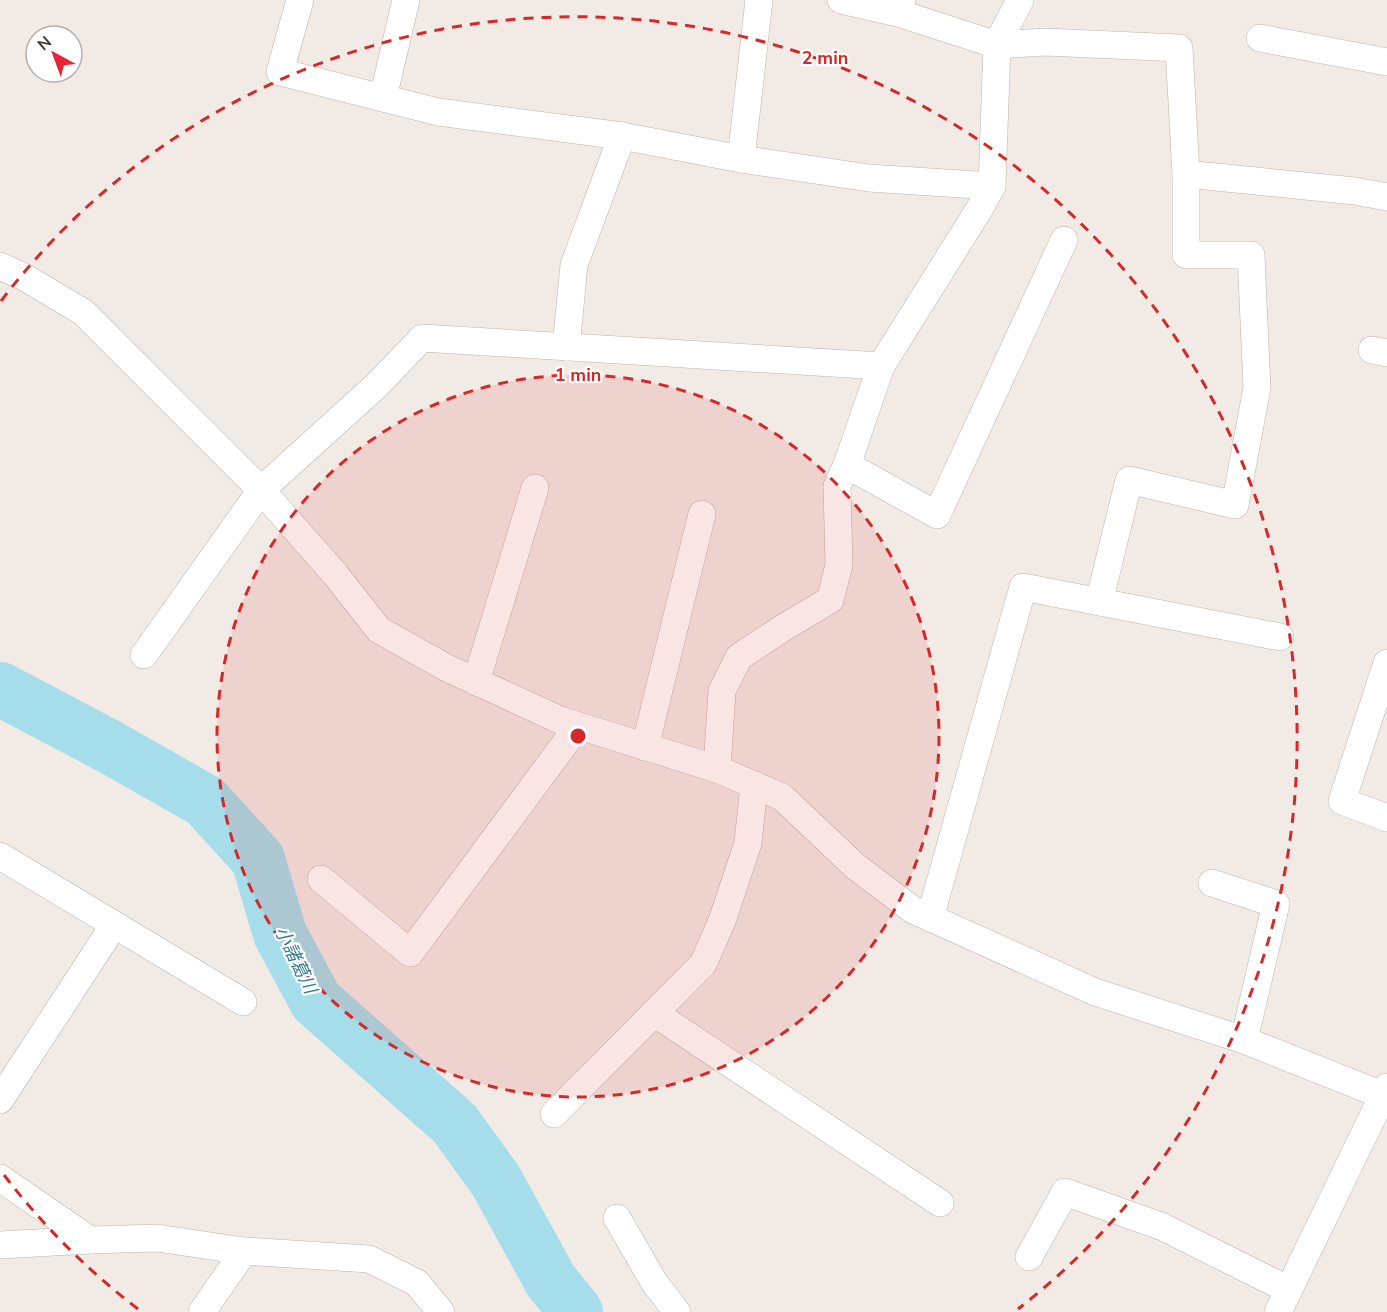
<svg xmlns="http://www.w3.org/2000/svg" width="1387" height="1312" viewBox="0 0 1387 1312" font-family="'Nunito Sans','Noto Sans JP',sans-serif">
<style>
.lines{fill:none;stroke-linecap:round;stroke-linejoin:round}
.river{stroke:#a5ddea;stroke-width:54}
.street-casing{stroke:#beb3ab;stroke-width:28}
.street{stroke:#fff;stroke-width:27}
.ring{fill:none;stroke:#d62828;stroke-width:3;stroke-dasharray:10 8}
.labels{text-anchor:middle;stroke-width:4.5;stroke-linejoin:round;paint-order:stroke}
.water-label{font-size:18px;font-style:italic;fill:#317d8f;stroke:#fff}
.centre{fill:#d62828;stroke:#fff;stroke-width:3}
.ring-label{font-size:18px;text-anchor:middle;font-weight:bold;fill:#d62828;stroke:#fff;stroke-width:4.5;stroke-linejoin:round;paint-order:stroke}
</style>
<rect width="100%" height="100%" fill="#f1eae5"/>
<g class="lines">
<!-- river -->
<polyline class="river" points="0,689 110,747 205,801 258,859 280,934 316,1001 455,1124 496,1181 551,1281 576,1312"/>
<defs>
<g id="street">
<polyline points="300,0 280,72 438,112 622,136 741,159 869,178 992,186"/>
<polyline points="841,0 898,13"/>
<polyline points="1020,0 997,45 1046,42 1179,48 1186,174"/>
<polyline points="1260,38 1387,62"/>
<polyline points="383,98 406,0"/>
<polyline points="741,159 759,0"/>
<polyline points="0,266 24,277 83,312 261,490 335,574 379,630 447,668 560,720 717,769 782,797 855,866 913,910 1095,992 1244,1040 1387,1097"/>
<polyline points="566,347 574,265 622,136"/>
<polyline points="1372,350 1387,353"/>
<polyline points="847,465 937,515 1064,240"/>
<polyline points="1099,602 1129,480 1235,505 1257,388 1251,255 1186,255 1186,174 1355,191 1387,197"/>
<polyline points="144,655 261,490 377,385 422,338 881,366"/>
<polyline points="1387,663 1342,801 1387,818"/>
<polyline points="476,682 535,488"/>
<polyline points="645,747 702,514"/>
<polyline points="717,769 722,691 739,657 783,628 830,600 839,565 837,486 847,465 881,366 980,208 992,186 997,45 898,13 902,0"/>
<polyline points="0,856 243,1002"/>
<polyline points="321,879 410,953 578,726"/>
<polyline points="1212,883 1276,904 1244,1040"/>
<polyline points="930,918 1023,587 1280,637"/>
<polyline points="654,1013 940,1203"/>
<polyline points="0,1100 114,925"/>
<polyline points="554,1114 703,964 722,921 748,843 754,785"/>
<polyline points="0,1178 90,1240 157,1238 244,1251 369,1259 417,1283 441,1312"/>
<polyline points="617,1218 654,1282 677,1312"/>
<polyline points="0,1245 90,1240"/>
<polyline points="1029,1257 1065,1192 1163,1227 1289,1290"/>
<polyline points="202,1312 244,1251"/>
<polyline points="1278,1312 1387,1087"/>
</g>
</defs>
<!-- street casing -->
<use href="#street" class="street-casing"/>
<!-- street -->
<use href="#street" class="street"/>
</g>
<!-- distance rings -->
<circle cx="578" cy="736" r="361" fill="#d62828" fill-opacity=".12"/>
<g class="ring">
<circle cx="578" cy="736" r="361"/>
<path d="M138 1309A722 722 0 0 1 1 1171M1 301A722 722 0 1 1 1018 1309"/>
</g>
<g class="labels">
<!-- water labels -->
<g class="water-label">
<text transform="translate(296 960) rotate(64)" y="6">小諸葛川</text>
</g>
</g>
<circle cx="578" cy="736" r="9" class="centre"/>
<g class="ring-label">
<text x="825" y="64">2 min</text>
<text x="578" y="381">1 min</text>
</g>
<!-- north arrow -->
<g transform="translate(54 54) rotate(319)"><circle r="28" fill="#ffffff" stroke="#b3b0ae" stroke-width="1.5"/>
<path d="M0-4.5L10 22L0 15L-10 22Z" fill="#e92433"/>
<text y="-9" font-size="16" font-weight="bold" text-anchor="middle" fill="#423a35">N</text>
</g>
</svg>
